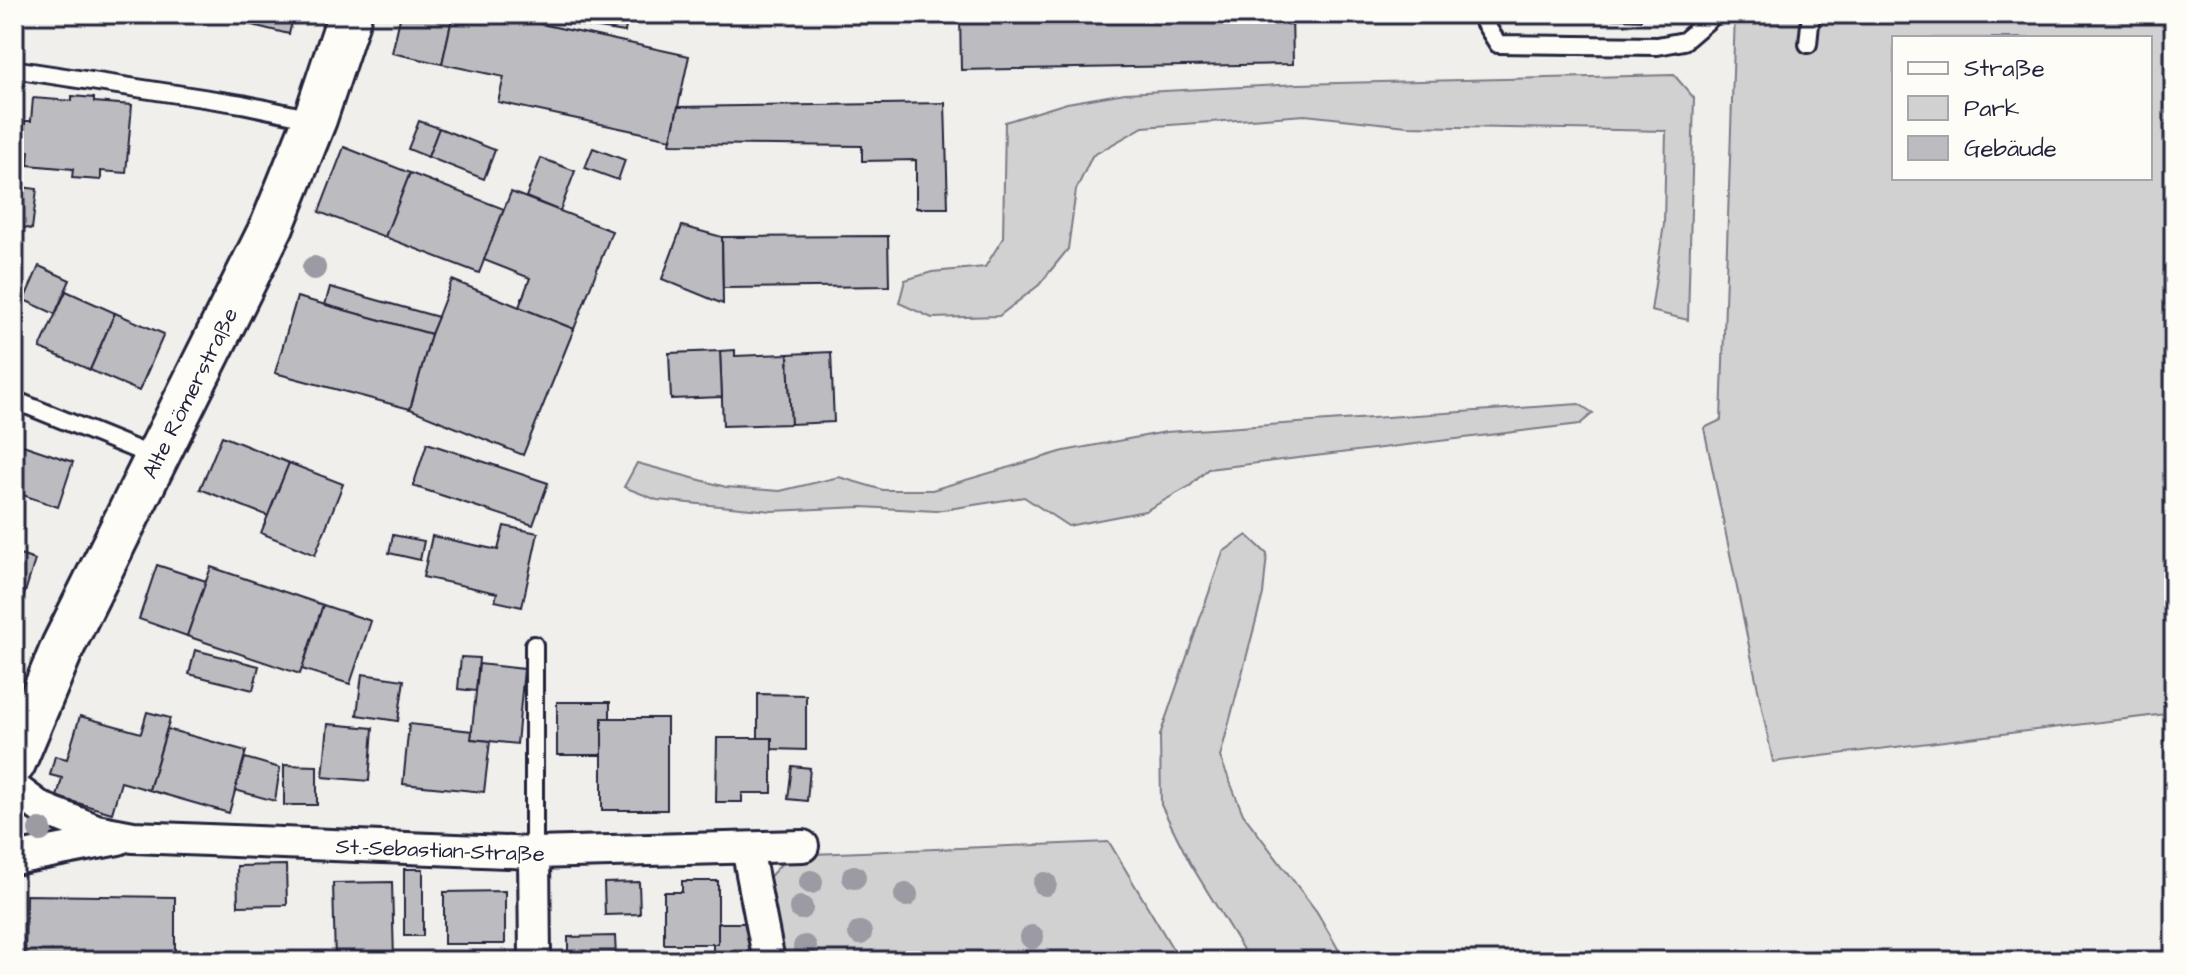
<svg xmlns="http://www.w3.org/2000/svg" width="2188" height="975" viewBox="0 0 2188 975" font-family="'Architects Daughter',sans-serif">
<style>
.green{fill:#d2d1d1;stroke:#7a7a86;stroke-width:2;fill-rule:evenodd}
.building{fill:#bcbcc0;stroke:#22223b;stroke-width:2}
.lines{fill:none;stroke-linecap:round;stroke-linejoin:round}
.lane-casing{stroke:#22223b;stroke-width:22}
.street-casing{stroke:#22223b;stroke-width:36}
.secondary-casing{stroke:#22223b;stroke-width:48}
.lane{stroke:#fdfcf7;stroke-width:16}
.street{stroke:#fdfcf7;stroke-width:30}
.secondary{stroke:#fdfcf7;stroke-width:42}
.tree{fill:#9c9ba3}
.labels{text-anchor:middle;stroke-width:8;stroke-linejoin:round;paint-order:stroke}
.street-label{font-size:22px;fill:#22223b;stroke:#fdfcf7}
</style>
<rect width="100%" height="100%" fill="#f0efec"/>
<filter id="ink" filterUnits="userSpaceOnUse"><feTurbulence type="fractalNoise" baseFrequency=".0125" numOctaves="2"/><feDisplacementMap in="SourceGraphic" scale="16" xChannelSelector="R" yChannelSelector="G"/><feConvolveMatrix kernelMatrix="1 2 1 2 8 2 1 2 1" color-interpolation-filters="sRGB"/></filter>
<g filter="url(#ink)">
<!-- green -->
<g class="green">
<path d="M1735 14H2174V713L1773 762 1704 428 1721 420ZM1894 38H2150V178H1894Z"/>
<polygon points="1674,75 1694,98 1688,320 1651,311 1664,224 1666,131 1407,126 1305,115 1143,127 1092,156 1076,190 1068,249 1039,285 999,316 932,318 899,303 905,280 932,272 985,267 1003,238 1005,122 1067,103 1125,93 1298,84"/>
<polygon points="1579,404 1593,413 1580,424 1208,469 1190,486 1145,511 1068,526 1024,497 936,511 862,507 772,511 657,500 624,487 637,463 726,487 780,491 839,477 883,490 932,490 1064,451 1166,432"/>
<polygon points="1247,535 1267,554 1263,594 1220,757 1243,814 1317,912 1345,961 1250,961 1190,863 1161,805 1160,735 1223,552"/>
<polygon points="1109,842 1180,961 779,961 765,882 789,855"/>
</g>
<!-- building -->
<g class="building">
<polygon points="233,14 294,14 289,34 232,20"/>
<polygon points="401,14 453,14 442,64 392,53"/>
<polygon points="453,14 495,14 689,56 671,139 498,102 504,77 442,64"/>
<polygon points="554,14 628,14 625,32 553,21"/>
<polygon points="960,14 1292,14 1293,64 961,70"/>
<polygon points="1502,14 1641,14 1641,20"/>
<polygon points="72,96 94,98 94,102 132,105 126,173 101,171 101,180 72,178 73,169 28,165 29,151 22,150 25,121 31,121 33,98 72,101"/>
<polygon points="945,103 948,208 916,208 916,160 862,161 862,146 670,144 678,107"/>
<polygon points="419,121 439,128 428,157 408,149"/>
<polygon points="439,128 495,150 484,179 428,157"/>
<polygon points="344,147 410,173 385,237 319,212"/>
<polygon points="593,148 625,160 618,180 585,168"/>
<polygon points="541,158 575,171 560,211 526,197"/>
<polygon points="410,173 504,209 479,273 385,237"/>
<polygon points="14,186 37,189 32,229 14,226"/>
<polygon points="511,192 612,231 574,329 519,307 530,278 484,260"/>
<polygon points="682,226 722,237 723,304 662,279"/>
<polygon points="888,236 889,286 723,288 722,237"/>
<polygon points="39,266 70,280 55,314 24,300"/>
<polygon points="452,280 574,329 523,455 410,409 431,334"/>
<polygon points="330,287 438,317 431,334 325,305"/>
<polygon points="66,291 115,313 90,370 40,348"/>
<polygon points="297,297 431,334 410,409 275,373"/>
<polygon points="115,313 164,334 139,391 90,370"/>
<polygon points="735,350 735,356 788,354 791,424 723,426 720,351"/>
<polygon points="720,351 722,397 671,399 669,353"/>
<polygon points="831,352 834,422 791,424 788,354"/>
<polygon points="222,436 289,463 268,516 200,489"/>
<polygon points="14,442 73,462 58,507 14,492"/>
<polygon points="427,443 548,483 533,525 413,486"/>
<polygon points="289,463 343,484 315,555 261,533"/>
<polygon points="504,526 538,533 522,607 495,601 497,593 423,577 432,536 498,550"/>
<polygon points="393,535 424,541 420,560 389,553"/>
<polygon points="14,553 35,560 23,599 14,596"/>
<polygon points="157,565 206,581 187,636 139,619"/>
<polygon points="211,567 323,605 300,674 187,636"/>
<polygon points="323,605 371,621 350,684 302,669"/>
<polygon points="195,650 259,666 253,690 189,674"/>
<polygon points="461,657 479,658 476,691 458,689"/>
<polygon points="479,664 524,669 517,744 471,739"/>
<polygon points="362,674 404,680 398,721 357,715"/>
<polygon points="758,694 806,695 806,750 772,749 772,738 758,738"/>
<polygon points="557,702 610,702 610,718 602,718 602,755 557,755"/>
<polygon points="147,712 170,718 149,790 121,782 112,813 57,797 62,778 50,775 55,756 67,759 80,716 141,733"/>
<rect x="602" y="718" width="65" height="92"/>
<polygon points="328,724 373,728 369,781 323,777"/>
<polygon points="409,724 472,731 471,739 490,741 484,792 403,784"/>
<polygon points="167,729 246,751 229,813 149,790"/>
<polygon points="717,738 772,738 772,793 742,793 742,802 716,802"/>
<polygon points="245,758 280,768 275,801 235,790"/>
<polygon points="284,765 317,766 317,805 284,805"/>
<polygon points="792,766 810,768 807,801 788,799"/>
<polygon points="286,865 287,905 238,906 237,866"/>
<rect x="404" y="869" width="19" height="67"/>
<polygon points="682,881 718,881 718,944 664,944 664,892 682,892"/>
<polygon points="392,882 394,961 335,961 333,883"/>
<polygon points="639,882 640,914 605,915 604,883"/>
<polygon points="505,891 505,944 444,944 444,892"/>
<polygon points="26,895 175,897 175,961 25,961"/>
<polygon points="718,923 749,923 753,959 713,959 713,944 718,944"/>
<polygon points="615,936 616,958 630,958 630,961 568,961 568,937"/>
</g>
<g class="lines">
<defs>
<g id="lane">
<polyline points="1479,14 1498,44 1657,46 1684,41 1712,17"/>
<polyline points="1808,44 1811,14"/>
<polyline points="19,70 242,104 313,119"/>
<polyline points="14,400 157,458"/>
<polyline points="534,853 534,645"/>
</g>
<g id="street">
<path id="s1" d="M14 788 41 808 96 830 133 837 534 853 803 846"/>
<polyline points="747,848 769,961"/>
<polyline points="534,853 535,961"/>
<polyline points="14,859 118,839"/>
</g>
<g id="secondary">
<path id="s2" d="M14 763 63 646 272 226 315 119 350 14"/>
</g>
</defs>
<!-- lane casing -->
<use href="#lane" class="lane-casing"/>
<!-- street casing -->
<use href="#street" class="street-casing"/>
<!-- secondary casing -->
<use href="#secondary" class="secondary-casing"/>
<!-- lane -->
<use href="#lane" class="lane"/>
<!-- street -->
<use href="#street" class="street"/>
<!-- secondary -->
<use href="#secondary" class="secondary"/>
</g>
<!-- trees -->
<g class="tree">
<circle cx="314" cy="268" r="12"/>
<circle cx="40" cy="830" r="12"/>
<circle cx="854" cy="877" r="12"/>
<circle cx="811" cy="882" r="12"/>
<circle cx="1045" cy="884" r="12"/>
<circle cx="906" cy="895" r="12"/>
<circle cx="801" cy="908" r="12"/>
<circle cx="860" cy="933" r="12"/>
<circle cx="1032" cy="937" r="12"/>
<circle cx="805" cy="947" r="12"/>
</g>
</g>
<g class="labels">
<!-- street labels -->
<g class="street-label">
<text dy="8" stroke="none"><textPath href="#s2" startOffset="410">Alte Römerstraße</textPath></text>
<text dy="8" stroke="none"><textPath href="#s1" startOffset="438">St.-Sebastian-Straße</textPath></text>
</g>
</g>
<!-- margin -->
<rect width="2188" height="975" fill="none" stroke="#fdfcf7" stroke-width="48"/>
<rect x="24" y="24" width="2140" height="927" fill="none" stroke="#22223b" stroke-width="3" filter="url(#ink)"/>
<!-- legend -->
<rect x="1892" y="36" width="260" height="144" fill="#fdfcf7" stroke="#a5a5ac" stroke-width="2"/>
<rect x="1908" y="62" width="40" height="12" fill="#fdfcf7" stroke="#a5a5ac" stroke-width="2"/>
<text x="1964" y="76" font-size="24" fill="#22223b">Straße</text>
<rect x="1908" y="96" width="40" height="24" fill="#d2d1d1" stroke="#a5a5ac" stroke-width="2"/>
<text x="1964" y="116" font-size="24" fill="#22223b">Park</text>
<rect x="1908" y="136" width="40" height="24" fill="#bcbcc0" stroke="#a5a5ac" stroke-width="2"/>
<text x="1964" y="156" font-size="24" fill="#22223b">Gebäude</text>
</svg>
